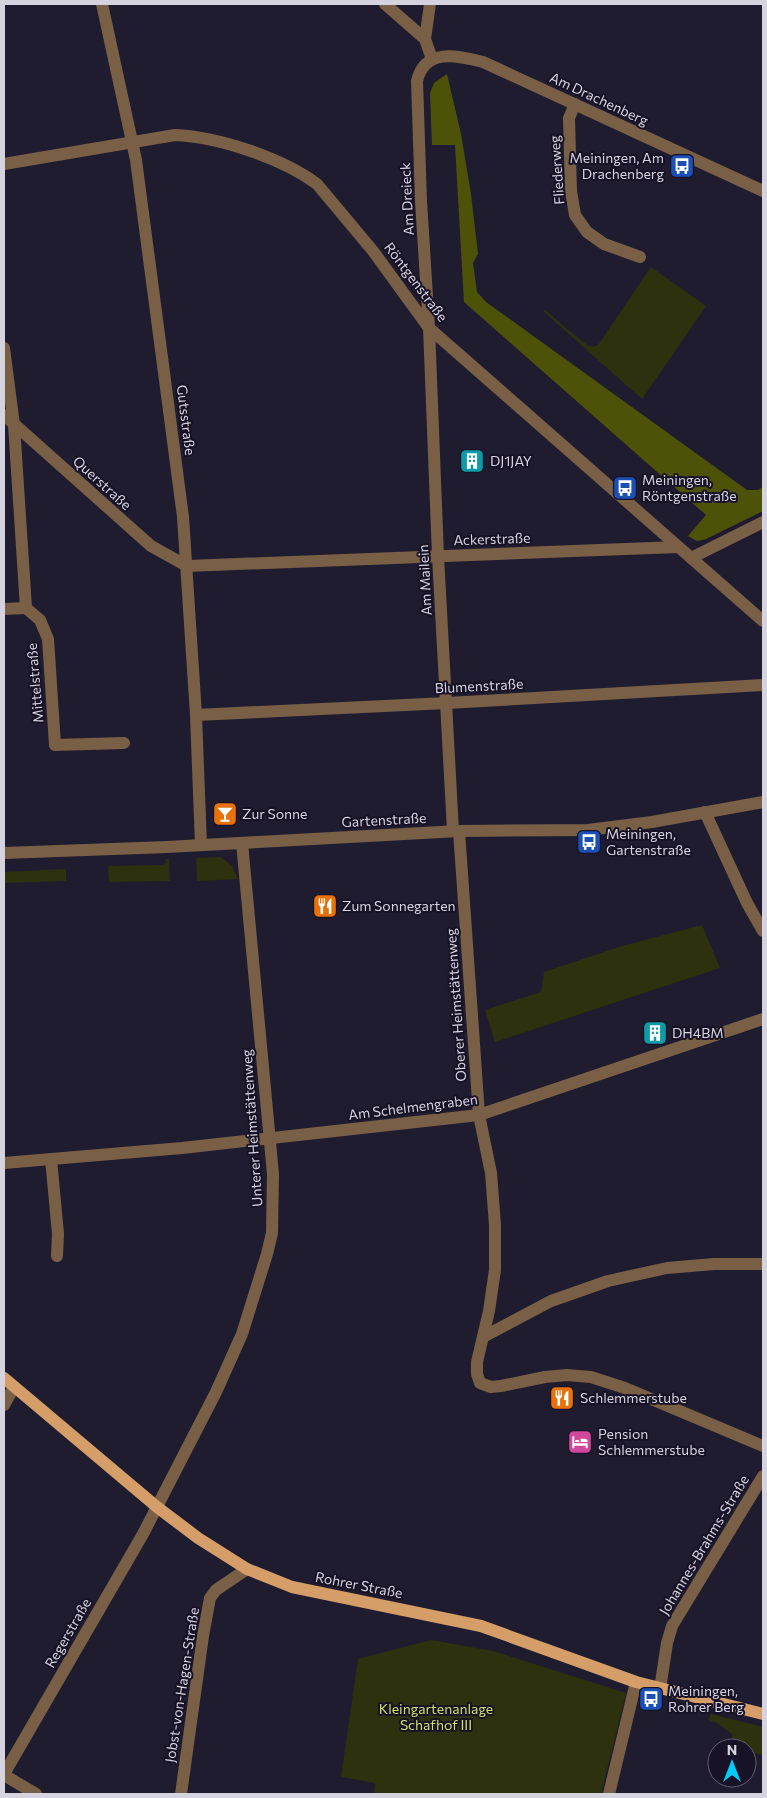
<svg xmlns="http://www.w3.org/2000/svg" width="767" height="1798" viewBox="0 0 767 1798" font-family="Commissioner,sans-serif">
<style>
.green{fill:#2d310d}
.forest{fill:#4d5209}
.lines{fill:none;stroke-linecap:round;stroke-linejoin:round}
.minor{stroke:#795f46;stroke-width:12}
.major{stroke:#d59e69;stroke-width:12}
.labels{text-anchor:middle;stroke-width:4;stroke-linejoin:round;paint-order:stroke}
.street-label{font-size:14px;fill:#d6d3e1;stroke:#171225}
.poi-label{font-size:14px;fill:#d6d3e1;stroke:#171225;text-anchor:start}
.park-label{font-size:14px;fill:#d3df6a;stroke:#171225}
</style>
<rect width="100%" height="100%" fill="#201c2f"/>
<!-- green -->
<g class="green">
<path d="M651 267 706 306 642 399 543 311 545 310C551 315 586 346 590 346 593 347 595 346 598 345Z"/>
<polygon points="221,857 232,866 238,879 197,881 196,858"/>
<polygon points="166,859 169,859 170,881 109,882 108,866 164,865"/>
<polygon points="66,869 66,881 4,883 4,872"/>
<polygon points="702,925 720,968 495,1042 485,1010 541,992 544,972 622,946"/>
<polygon points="431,1640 493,1651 626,1693 601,1794 374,1794 375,1783 341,1777 358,1659"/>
<polygon points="711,1714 763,1727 763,1756 747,1750 747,1748 734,1747 732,1734 717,1723 708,1720"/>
</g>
<!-- forest -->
<polygon class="forest" points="447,74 461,134 471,194 478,254 473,263 477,292 486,302 747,490 758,490 763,487 763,511 706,539 697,541 688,536 706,515 464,302 455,145 432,145 430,93 434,83"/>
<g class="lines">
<!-- minor -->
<g class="minor">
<polyline points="102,4 136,160 183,517 196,715 201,845"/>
<polyline points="385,4 425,39 432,59"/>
<polyline points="425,39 430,4"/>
<polyline points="575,104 569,118 571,191 575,215 587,232 597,239 604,244 640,257"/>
<path d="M4 164 175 135C219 137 282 158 317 184L373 251 429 328 763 621"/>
<polyline points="4,348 14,425 26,608 40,620 48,639 55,745 124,743"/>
<polyline points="4,415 151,546 187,566"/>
<polyline points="691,558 763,522"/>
<polyline points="187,566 678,547"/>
<polyline points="4,609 26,608"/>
<polyline points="196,715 447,703 763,685"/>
<polyline points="705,812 747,903 763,931"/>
<path d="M453 831 438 556 429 328 421 201 417 81C425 47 458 56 483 62L763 191"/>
<polyline points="459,831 479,1115 491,1173 495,1225 495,1270 489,1311 477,1362 477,1374 480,1383 491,1387 501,1386 545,1377 567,1375 591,1377 625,1388 763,1446"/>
<polyline points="4,853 167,847 459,831 588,830 652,822 763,802"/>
<polyline points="51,1159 58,1234 57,1256"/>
<polyline points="4,1163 182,1148 479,1115 763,1019"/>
<polyline points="483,1337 551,1301 608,1281 667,1268 714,1264 763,1264"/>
<polyline points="4,1405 14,1387"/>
<polyline points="660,1689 667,1643 672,1626 763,1476"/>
<polyline points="4,1774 143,1534 216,1392 242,1334 267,1254 272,1233 273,1174 242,843"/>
<polyline points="4,1775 36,1794"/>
<polyline points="181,1794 203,1636 210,1598 216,1590 247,1569"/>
<polyline points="609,1794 636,1682"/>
</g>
<!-- major -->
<polyline class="major" points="4,1378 157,1507 198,1538 247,1569 292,1587 481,1626 636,1682 763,1714"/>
</g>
<!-- icons -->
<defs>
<symbol id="bus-square" viewBox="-11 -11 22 22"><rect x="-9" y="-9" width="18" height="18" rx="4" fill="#1a4fb4" stroke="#171225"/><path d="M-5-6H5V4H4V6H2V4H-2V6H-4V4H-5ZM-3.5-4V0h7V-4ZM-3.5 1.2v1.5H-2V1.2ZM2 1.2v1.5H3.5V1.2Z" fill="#fff"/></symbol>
<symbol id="building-square" viewBox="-11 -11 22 22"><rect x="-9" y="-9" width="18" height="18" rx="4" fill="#0f9aa8" stroke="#171225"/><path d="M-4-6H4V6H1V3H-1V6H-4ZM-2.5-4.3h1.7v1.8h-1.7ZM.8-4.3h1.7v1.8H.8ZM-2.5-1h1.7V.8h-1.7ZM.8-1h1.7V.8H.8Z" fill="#fff"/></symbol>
<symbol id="bar-square" viewBox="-11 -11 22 22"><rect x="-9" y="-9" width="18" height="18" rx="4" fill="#e8710a" stroke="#171225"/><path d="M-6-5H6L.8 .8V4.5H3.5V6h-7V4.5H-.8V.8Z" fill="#fff"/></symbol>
<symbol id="restaurant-square" viewBox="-11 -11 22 22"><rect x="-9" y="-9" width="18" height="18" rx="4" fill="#e8710a" stroke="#171225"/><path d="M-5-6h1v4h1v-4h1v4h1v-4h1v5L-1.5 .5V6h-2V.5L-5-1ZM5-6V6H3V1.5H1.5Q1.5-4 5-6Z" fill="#fff"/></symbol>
<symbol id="hotel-square" viewBox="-11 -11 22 22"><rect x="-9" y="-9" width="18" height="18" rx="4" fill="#d1479c" stroke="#171225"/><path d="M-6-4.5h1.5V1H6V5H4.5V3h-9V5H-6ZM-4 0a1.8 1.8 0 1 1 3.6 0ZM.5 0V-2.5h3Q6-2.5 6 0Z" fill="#fff"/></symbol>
</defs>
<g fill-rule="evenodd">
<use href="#bus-square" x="668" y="152" width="28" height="28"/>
<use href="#building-square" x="458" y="447" width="28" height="28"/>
<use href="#bus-square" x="611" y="474" width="28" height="28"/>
<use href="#bar-square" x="211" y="800" width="28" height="28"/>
<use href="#bus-square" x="575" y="828" width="28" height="28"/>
<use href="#restaurant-square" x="311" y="892" width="28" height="28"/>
<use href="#building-square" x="641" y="1019" width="28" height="28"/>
<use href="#restaurant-square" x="548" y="1384" width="28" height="28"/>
<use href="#hotel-square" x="566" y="1428" width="28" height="28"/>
<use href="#bus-square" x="637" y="1685" width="28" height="28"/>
</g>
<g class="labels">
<!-- street labels -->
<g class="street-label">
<text transform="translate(599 99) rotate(25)" y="5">Am Drachenberg</text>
<text transform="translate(557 170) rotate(-94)" y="5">Fliederweg</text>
<text transform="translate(407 199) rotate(-93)" y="5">Am Dreieck</text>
<text transform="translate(416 282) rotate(53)" y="5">Röntgenstraße</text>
<text transform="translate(186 420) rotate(83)" y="5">Gutsstraße</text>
<text transform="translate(102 483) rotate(42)" y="5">Querstraße</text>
<text transform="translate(492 539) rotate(-2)" y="5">Ackerstraße</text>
<text transform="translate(425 580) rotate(-93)" y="5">Am Mailein</text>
<text transform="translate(35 683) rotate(-95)" y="5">Mittelstraße</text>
<text transform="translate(479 686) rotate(-3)" y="5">Blumenstraße</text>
<text transform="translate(384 820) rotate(-3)" y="5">Gartenstraße</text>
<text transform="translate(456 1005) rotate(-94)" y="5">Oberer Heimstättenweg</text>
<text transform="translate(413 1107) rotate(-7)" y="5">Am Schelmengraben</text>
<text transform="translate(252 1128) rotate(-94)" y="5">Unterer Heimstättenweg</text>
<text transform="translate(704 1545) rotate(-59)" y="5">Johannes-Brahms-Straße</text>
<text transform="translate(359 1585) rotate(11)" y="5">Rohrer Straße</text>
<text transform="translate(68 1633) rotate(-60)" y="5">Regerstraße</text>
<text transform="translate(182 1685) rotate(-81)" y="5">Jobst-von-Hagen-Straße</text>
</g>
<!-- poi labels -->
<g class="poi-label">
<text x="664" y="163" text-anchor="end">Meiningen, Am<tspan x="664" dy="16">Drachenberg</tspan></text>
<text x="490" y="466">DJ1JAY</text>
<text x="642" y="485">Meiningen,<tspan x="642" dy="16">Röntgenstraße</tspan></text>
<text x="242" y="819">Zur Sonne</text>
<text x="606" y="839">Meiningen,<tspan x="606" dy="16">Gartenstraße</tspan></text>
<text x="342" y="911">Zum Sonnegarten</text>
<text x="672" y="1038">DH4BM</text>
<text x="580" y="1403">Schlemmerstube</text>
<text x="598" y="1439">Pension<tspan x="598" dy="16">Schlemmerstube</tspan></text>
<text x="668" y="1696">Meiningen,<tspan x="668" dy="16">Rohrer Berg</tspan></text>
</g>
<!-- park labels -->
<g class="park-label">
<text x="436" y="1714">Kleingartenanlage<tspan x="436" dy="16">Schafhof III</tspan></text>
</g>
</g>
<!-- border -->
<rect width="767" height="1798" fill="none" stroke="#d6d3e1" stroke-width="10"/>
<!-- north arrow -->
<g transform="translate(732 1763)"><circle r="24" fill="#171225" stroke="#635f70"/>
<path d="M0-4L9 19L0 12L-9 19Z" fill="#02cbf9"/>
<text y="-8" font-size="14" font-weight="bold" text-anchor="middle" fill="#d6d3e1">N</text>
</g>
</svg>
